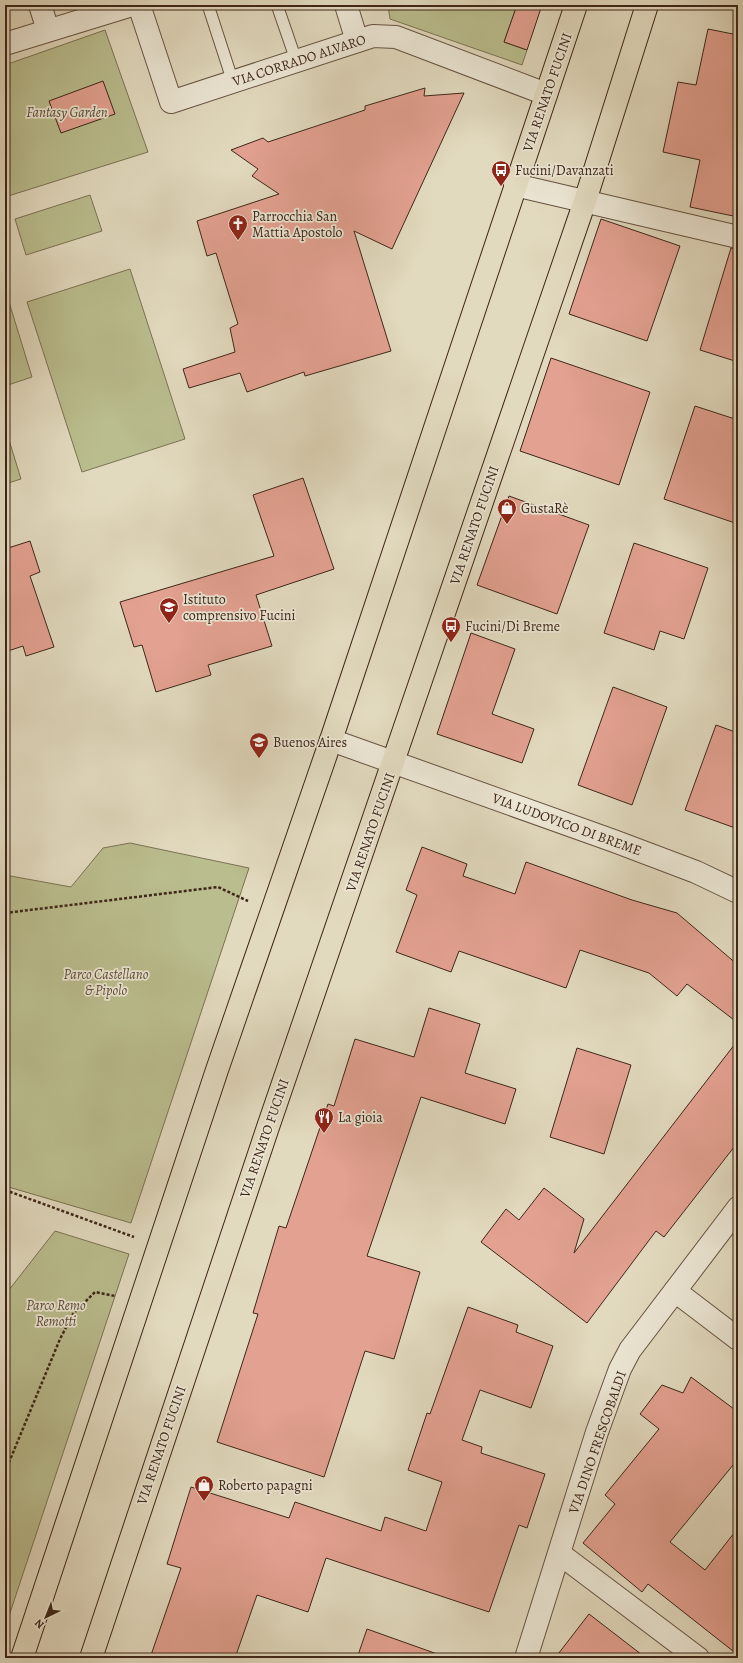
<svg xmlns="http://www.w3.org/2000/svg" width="743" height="1663" viewBox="0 0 743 1663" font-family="Alegreya,serif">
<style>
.green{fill:#babd8e;stroke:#7c7254}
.building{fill:#e3a191;stroke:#3e2619}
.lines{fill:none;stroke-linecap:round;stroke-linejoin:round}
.lane-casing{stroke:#675342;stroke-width:13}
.street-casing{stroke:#675342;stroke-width:24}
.primary-casing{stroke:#3e2619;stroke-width:24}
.path{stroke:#3e2619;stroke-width:2.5;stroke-dasharray:3 2;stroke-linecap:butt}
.lane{stroke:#ece7d5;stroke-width:11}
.street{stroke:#ece7d5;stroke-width:22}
.primary{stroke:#e2dabf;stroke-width:22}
.labels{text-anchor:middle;stroke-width:3.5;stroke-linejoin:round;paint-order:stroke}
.street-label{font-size:14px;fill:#3e2619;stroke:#ece7d5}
.park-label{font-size:14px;font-style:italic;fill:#5d4c36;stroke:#ece7d5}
.poi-label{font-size:14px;fill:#3e2619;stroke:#ece7d5;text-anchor:start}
</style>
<rect width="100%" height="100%" fill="#e2dabf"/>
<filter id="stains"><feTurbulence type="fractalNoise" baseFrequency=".005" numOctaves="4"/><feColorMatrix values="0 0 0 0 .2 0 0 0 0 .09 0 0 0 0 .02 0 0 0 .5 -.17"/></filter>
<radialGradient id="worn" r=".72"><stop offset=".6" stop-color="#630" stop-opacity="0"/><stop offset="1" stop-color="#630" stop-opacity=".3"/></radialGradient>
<!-- green -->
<g class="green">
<polygon points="388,5 517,5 504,42 527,50 522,65 390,19"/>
<polygon points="105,30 148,152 5,197 5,65"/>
<polygon points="90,195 102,231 26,255 15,219"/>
<polygon points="130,269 185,439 82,472 27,302"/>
<polygon points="5,289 32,377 5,386"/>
<polygon points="5,427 21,479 5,484"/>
<polygon points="130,843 249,868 131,1223 5,1186 5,875 71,887 103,848"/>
<polygon points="55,1231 129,1254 5,1628 5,1295"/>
</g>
<!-- building -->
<g class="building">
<polygon points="517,5 542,5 527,50 504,42"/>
<polygon points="708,29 738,35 738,129 734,150 738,151 738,217 690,207 700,160 663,152 678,82 696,85"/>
<polygon points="103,81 115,114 61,133 49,101"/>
<polygon points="425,88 424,96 464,93 392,249 354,231 391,351 305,376 304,372 247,392 240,373 189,388 183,369 235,352 230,328 238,324 216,253 207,256 197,221 279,194 252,176 258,169 231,150 263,138 268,142 365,110 365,106"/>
<polygon points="601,219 680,246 647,341 569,314"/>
<polygon points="731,248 738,249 738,362 700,350"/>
<polygon points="551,358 650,392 619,485 520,451"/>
<polygon points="695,406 738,420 738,524 664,499"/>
<polygon points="303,478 334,569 256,595 272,646 208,665 211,675 156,692 142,645 134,647 120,602 274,556 253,495"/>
<polygon points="509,496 589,525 557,614 477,585"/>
<polygon points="30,541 40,572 30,576 54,647 26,656 23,646 5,652 5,549"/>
<polygon points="634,543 708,568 684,639 660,631 654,650 604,633"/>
<polygon points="471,633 515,649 492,714 534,729 522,763 437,734"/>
<polygon points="613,687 667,707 632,805 578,785"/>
<polygon points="716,725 738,733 738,829 685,810"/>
<polygon points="422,847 467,864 463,876 515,894 526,862 632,900 677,913 738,965 738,1023 687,984 677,996 649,973 580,950 566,988 459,951 451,972 396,952 417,895 406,890"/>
<polygon points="429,1008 480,1024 465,1073 516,1089 505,1124 421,1097 367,1256 420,1272 394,1359 365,1351 324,1477 217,1442 258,1314 253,1313 279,1226 286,1228 328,1104 334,1106 355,1039 414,1057"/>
<polygon points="738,1040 738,1142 664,1237 656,1231 587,1323 481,1242 506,1209 519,1220 544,1188 584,1219 574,1253"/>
<polygon points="577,1048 631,1065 604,1154 550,1137"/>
<polygon points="468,1307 518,1325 516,1332 553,1346 531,1408 480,1390 462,1440 482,1447 481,1453 545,1474 527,1528 519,1525 489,1612 326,1558 308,1612 257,1595 235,1658 150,1658 181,1568 167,1564 191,1487 289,1518 295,1502 381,1531 385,1517 426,1531 442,1482 408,1470 427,1413 430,1414"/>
<polygon points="691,1377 738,1412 738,1459 670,1542 705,1570 738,1528 738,1655 648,1584 642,1592 583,1543 615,1504 605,1495 659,1429 640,1414 662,1385 683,1393"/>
<polygon points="589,1614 646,1658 555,1658"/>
<polygon points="367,1629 440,1655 439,1658 357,1658"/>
</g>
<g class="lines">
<defs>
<g id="lane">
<polyline points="208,5 233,82"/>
<polyline points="277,5 296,60"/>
</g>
<g id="street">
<polyline points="40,5 48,30"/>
<polyline points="139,5 171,102 373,36 396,37 546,94"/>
<polyline points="346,5 357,41"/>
<polyline points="5,44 132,5"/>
<polyline points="515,185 738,237"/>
<polyline points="331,740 614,841 696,872 738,892"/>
<polyline points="675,1291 738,1339"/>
<polyline points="560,1554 698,1658"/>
<polyline points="526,1658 597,1432 620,1369 630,1350 738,1208"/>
</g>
<g id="primary">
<polyline points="22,1658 217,1070 331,740 576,5"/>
<polyline points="91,1658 267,1130 585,201 647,5"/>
</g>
</defs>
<!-- lane casing -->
<use href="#lane" class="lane-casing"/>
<!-- street casing -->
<use href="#street" class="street-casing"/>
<!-- primary casing -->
<use href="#primary" class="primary-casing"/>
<!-- path -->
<g class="path">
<polyline points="5,913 218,887 248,901"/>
<polyline points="5,1190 134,1237"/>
<polyline points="5,1472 60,1339 73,1314 95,1292 115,1296"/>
</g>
<!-- lane -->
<use href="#lane" class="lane"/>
<!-- street -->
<use href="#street" class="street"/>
<!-- primary -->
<use href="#primary" class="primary"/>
</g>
<!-- icons -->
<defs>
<symbol id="bus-pin" viewBox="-11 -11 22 30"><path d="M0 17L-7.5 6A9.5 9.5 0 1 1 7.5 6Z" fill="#8f2418" stroke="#ece7d5"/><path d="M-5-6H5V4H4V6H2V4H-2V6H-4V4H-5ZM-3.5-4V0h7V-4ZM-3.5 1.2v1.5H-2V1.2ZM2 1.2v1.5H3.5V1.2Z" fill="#fff"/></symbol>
<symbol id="church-pin" viewBox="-11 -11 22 30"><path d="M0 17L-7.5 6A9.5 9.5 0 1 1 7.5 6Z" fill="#8f2418" stroke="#ece7d5"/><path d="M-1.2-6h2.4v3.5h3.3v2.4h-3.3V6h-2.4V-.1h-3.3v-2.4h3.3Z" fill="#fff"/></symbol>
<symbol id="shop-pin" viewBox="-11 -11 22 30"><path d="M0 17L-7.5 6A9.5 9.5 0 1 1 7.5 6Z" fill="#8f2418" stroke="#ece7d5"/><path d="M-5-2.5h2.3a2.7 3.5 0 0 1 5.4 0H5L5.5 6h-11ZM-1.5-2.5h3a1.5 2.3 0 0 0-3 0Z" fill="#fff"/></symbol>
<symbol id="school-pin" viewBox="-11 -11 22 30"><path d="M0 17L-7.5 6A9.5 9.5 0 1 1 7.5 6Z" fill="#8f2418" stroke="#ece7d5"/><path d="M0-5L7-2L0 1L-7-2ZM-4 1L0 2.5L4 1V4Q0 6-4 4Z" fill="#fff"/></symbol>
<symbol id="restaurant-pin" viewBox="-11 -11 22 30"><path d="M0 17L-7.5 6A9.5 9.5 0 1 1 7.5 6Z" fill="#8f2418" stroke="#ece7d5"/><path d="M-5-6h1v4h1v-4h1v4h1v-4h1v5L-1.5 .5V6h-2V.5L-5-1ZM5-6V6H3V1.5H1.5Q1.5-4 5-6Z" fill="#fff"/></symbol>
</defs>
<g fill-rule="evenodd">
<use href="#bus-pin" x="490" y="159" width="22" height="30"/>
<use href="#church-pin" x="227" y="213" width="22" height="30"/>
<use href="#shop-pin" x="496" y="497" width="22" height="30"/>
<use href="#school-pin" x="158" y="596" width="22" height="30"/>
<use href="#bus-pin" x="440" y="615" width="22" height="30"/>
<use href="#school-pin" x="248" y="731" width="22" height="30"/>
<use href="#restaurant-pin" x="313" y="1106" width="22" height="30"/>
<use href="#shop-pin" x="193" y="1474" width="22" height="30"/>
</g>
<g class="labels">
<!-- street labels -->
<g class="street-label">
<text transform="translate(299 60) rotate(-18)" y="5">VIA CORRADO ALVARO</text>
<text transform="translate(547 92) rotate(-71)" y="5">VIA RENATO FUCINI</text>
<text transform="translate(474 525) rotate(-71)" y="5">VIA RENATO FUCINI</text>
<text transform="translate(567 824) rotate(20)" y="5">VIA LUDOVICO DI BREME</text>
<text transform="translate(370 832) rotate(-71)" y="5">VIA RENATO FUCINI</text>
<text transform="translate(264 1138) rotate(-71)" y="5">VIA RENATO FUCINI</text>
<text transform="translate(597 1442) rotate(-71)" y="5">VIA DINO FRESCOBALDI</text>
<text transform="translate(161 1445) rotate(-71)" y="5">VIA RENATO FUCINI</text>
</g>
<!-- park labels -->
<g class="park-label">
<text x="67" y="117">Fantasy Garden</text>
<text x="106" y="979">Parco Castellano<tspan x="106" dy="16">&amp; Pipolo</tspan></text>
<text x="56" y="1310">Parco Remo<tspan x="56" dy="16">Remotti</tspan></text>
</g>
<!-- poi labels -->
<g class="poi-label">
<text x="515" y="175">Fucini/Davanzati</text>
<text x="252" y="221">Parrocchia San<tspan x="252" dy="16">Mattia Apostolo</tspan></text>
<text x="521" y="513">GustaRè</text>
<text x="183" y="604">Istituto<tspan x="183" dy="16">comprensivo Fucini</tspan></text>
<text x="465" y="631">Fucini/Di Breme</text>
<text x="273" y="747">Buenos Aires</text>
<text x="338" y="1122">La gioia</text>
<text x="218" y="1490">Roberto papagni</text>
</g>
</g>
<!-- margin -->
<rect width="743" height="1663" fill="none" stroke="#e2dabf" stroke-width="20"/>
<rect x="6" y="6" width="731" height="1651" fill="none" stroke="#3e2619" stroke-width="2"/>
<rect x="10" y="10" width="723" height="1643" fill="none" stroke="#3e2619"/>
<!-- north arrow -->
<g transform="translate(46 1617) rotate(223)" stroke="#ece7d5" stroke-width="3" paint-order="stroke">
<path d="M0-3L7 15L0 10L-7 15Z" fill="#3e2619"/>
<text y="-6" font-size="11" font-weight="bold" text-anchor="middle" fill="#3e2619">N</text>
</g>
<rect width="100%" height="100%" filter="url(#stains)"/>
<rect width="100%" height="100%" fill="url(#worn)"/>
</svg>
